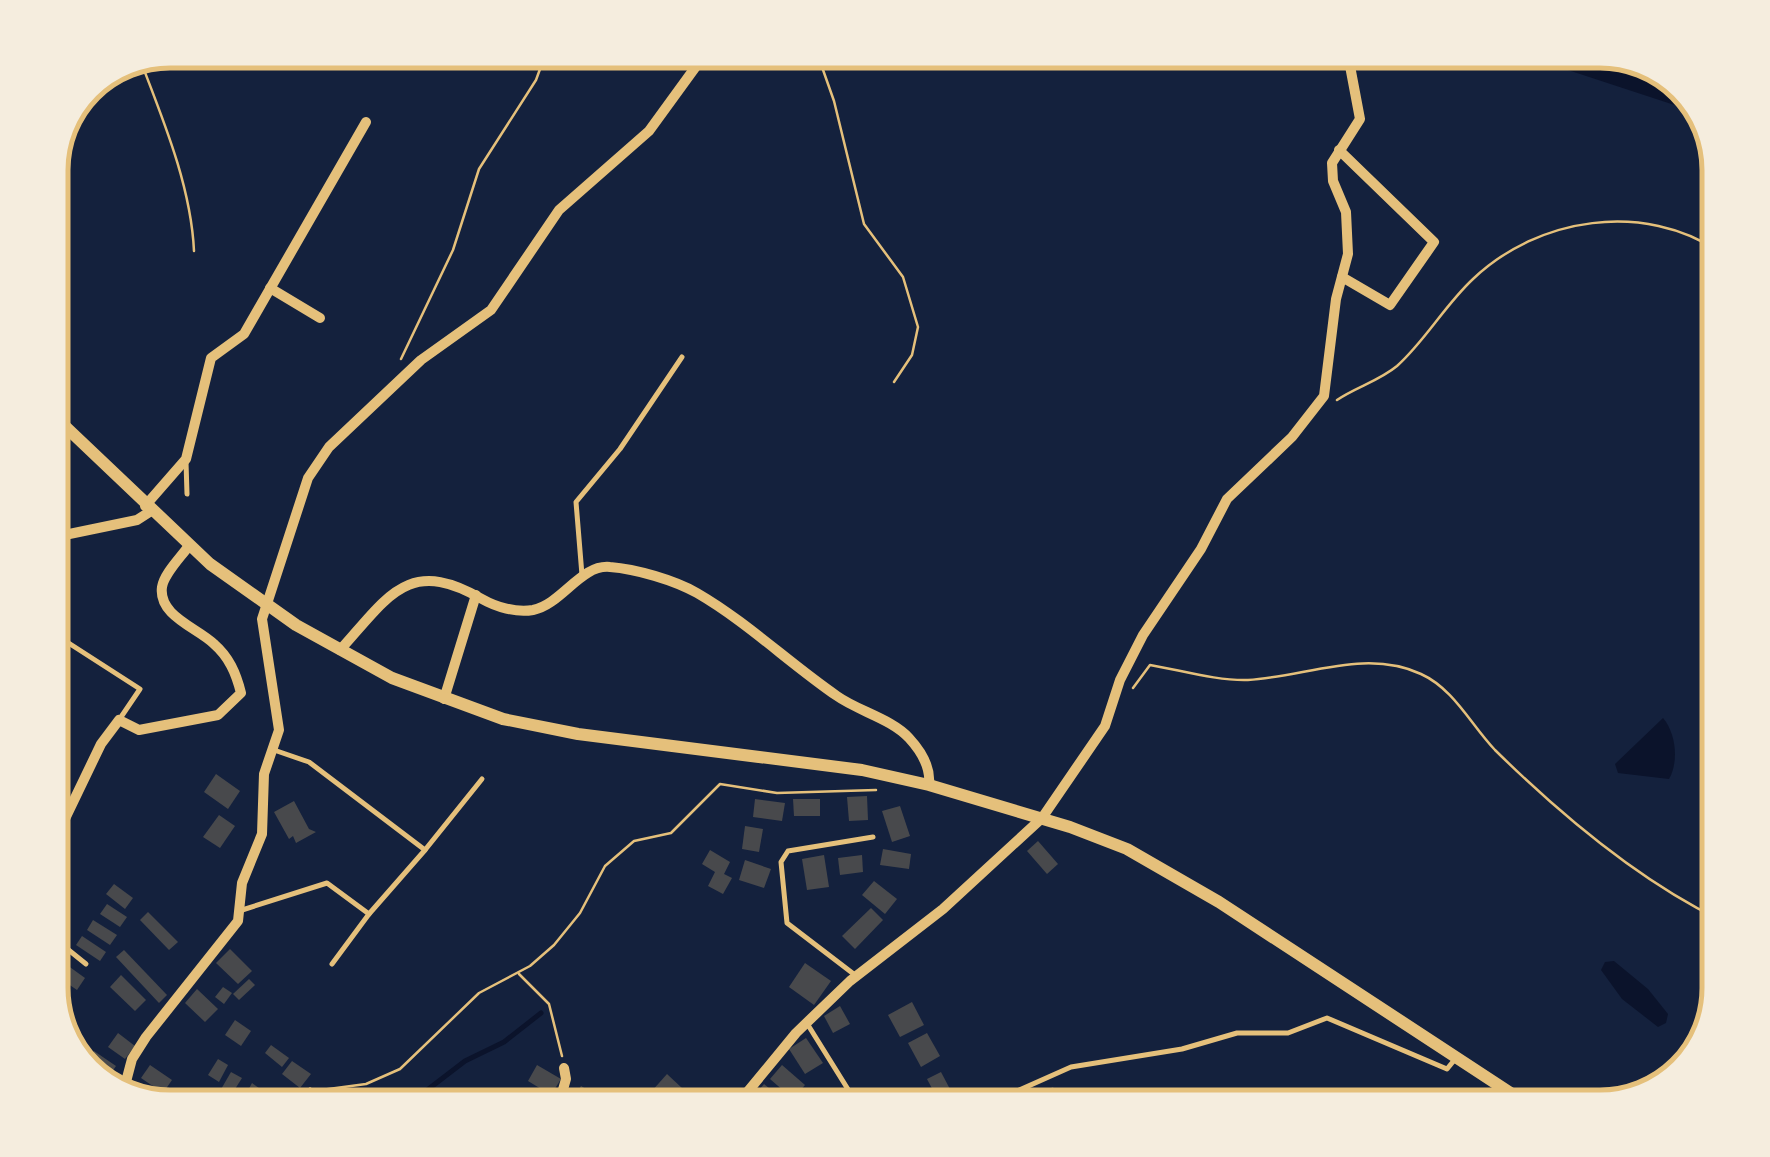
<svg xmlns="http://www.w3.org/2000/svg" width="1770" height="1157" viewBox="0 0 1770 1157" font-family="'Sofia Sans Condensed',sans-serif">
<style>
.water{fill:#0b132b}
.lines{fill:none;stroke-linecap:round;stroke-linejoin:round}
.stream{stroke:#0b132b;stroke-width:5}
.river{stroke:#0b132b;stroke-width:30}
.building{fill:#48494c}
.path{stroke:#e5c07b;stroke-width:2.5}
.service{stroke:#e5c07b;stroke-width:5}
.minor{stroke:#e5c07b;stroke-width:10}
.tertiary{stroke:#e5c07b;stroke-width:12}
.rim{fill:none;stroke:#e5c07b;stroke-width:5}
</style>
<rect width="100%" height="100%" fill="#14213d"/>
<!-- water -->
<g class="water">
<path d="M1663 718C1676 733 1679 762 1669 779L1618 773 1615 764Z"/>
<polygon points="1614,961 1648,989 1668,1014 1666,1023 1658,1027 1622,999 1601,970 1605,962"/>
</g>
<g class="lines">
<!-- stream -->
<polyline class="stream" points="405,1107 465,1061 504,1042 541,1013"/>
<!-- river -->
<polyline class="river" points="1555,50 1689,94"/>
</g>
<!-- building -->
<g class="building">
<polygon points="216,774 240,791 228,809 204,792"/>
<polygon points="867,796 868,820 849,821 847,797"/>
<polygon points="755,799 785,803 782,821 753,817"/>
<polygon points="793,799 820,799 820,816 794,816"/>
<polygon points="294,801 309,829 316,832 296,843 293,836 289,839 274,812"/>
<polygon points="900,806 910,836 892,842 882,811"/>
<polygon points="219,815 235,826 220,848 203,837"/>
<polygon points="745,826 763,829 759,852 742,849"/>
<polygon points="1038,841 1058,864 1047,874 1027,851"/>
<polygon points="883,849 911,854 909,869 880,865"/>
<polygon points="710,850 730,862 724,874 732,878 723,894 708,886 715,872 702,864"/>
<polygon points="824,855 829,887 807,890 802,859"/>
<polygon points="862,855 863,872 840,875 838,858"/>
<polygon points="745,860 771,869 764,888 739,880"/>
<polygon points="874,881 897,899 885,914 862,895"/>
<polygon points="114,884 133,898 125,909 106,894"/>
<polygon points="107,904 127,917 120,927 100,914"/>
<polygon points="871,908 883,920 855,949 842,936"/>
<polygon points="148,912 178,942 169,950 140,920"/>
<polygon points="93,920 117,935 110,945 87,930"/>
<polygon points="82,936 106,952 100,961 76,945"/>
<polygon points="230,949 252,971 238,984 216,963"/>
<polygon points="124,950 167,995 159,1003 116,957"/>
<polygon points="805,963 831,981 814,1005 789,987"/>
<polygon points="67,965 85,978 77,990 58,977"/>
<polygon points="121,975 146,1000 135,1011 110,987"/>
<polygon points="249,979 255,985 239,1000 233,994"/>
<polygon points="223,987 232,993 224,1004 215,997"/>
<polygon points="197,989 218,1009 205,1022 185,1003"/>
<polygon points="912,1002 924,1025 900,1037 888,1015"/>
<polygon points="840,1006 850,1024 833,1033 824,1016"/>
<polygon points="235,1020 251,1031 241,1046 225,1035"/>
<polygon points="118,1033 135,1046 125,1059 108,1047"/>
<polygon points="927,1033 940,1056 921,1067 908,1043"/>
<polygon points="806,1038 823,1063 805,1074 789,1049"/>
<polygon points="271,1045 289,1058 282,1067 265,1053"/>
<polygon points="94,1051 116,1066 105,1082 84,1066"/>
<polygon points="218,1059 228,1065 219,1082 208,1075"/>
<polygon points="292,1061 311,1074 300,1088 282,1074"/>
<polygon points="150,1065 172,1080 163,1093 141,1078"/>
<polygon points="537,1065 561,1079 551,1095 528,1081"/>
<polygon points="782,1065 805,1085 793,1099 770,1079"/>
<polygon points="231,1072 242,1078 230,1097 220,1091"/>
<polygon points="941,1072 951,1091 937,1098 927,1079"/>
<polygon points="667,1074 683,1089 667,1107 650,1107 643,1101"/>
<polygon points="252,1083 270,1096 262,1107 239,1107"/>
<polygon points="764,1084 792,1107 758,1107 750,1101"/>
<polygon points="581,1086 589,1091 579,1107 568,1107"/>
<polygon points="1053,1087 1063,1107 1041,1107 1035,1096"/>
<polygon points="917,1091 926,1107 907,1107 903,1100"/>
<polygon points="365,1092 379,1107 354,1103"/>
<polygon points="956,1093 962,1104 948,1107 944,1099"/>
</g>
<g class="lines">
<!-- path -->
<g class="path">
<polyline points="816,50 834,101 864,224 903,277 918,327 912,355 894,382"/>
<polyline points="1599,50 1671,75"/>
<path d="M141 62C164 122 191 187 194 251"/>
<polyline points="401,359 453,250 479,169 536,80 547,50"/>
<path d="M1337 400C1356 387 1379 381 1397 366 1425 341 1445 305 1473 279 1538 217 1644 201 1720 252"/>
<path d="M1133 688 1150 665C1180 670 1217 681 1248 680 1304 677 1366 648 1421 674 1454 689 1471 725 1495 750 1560 814 1638 880 1720 920"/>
<polyline points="519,974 549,1004 562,1056"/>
<polyline points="321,1090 366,1084 400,1069 479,993 530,966 554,945 580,913 605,866 634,841 671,833 720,784 777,793 876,790"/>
</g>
<!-- service -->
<g class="service">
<polyline points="186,462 187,494"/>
<polyline points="582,575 576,502 620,449 682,357"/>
<polyline points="53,633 140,689 119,720"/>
<polyline points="425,850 482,779"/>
<polyline points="239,911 327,883 369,914 425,850 309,762 274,750"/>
<polyline points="50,935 86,964"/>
<polyline points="332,964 369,914"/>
<polyline points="855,975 787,923 781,862 788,851 873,837"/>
<polyline points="808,1025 859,1107"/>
<polyline points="291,1107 310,1090"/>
<polyline points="981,1107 1071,1067 1182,1049 1237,1033 1288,1033 1327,1018 1447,1069 1456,1058"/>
</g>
<!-- minor -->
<g class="minor">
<polyline points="1339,150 1434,242 1390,305 1342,277"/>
<polyline points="270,288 320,318"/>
<polyline points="145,506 186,459 211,358 244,334 366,122"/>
<polyline points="50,538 137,520 151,511"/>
<path d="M340 650C388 597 408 556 482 599 496 607 516 613 533 610 562 604 581 564 610 567 636 569 674 580 697 593 747 622 789 663 837 696 858 711 892 719 909 738 921 751 931 767 929 785"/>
<polyline points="444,699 476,595"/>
<path d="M50 850 101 744 119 720 139 730 218 715 241 693C236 673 229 657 214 644 198 628 158 616 162 587 164 574 180 558 188 547"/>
<polyline points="123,1093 132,1059 146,1037 238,921 242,883 262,834 264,774 279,730 262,619 308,478 329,447 421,360 491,310 559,210 649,131 697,65 725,50"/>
<polyline points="558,1107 566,1079 564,1068"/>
<polyline points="735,1107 796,1033 850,981 943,909 1042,818 1105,726 1120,680 1143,635 1201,549 1227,499 1292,437 1324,396 1336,299 1348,254 1346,212 1333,181 1332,163 1360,119 1347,50"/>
</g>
<!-- tertiary -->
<polyline class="tertiary" points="50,412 210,564 296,625 392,678 503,719 578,734 862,770 929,785 1070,827 1127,849 1219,902 1532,1107"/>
</g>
<!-- crop -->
<path d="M0 0H1770V1157H0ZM170 68H1600A102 102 0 0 1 1702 170V988A102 102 0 0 1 1600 1090H170A102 102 0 0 1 68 988V170A102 102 0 0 1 170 68Z" fill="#f5edde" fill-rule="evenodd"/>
<path class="rim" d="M170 68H1600A102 102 0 0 1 1702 170V988A102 102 0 0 1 1600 1090H170A102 102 0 0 1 68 988V170A102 102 0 0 1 170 68Z"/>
</svg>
